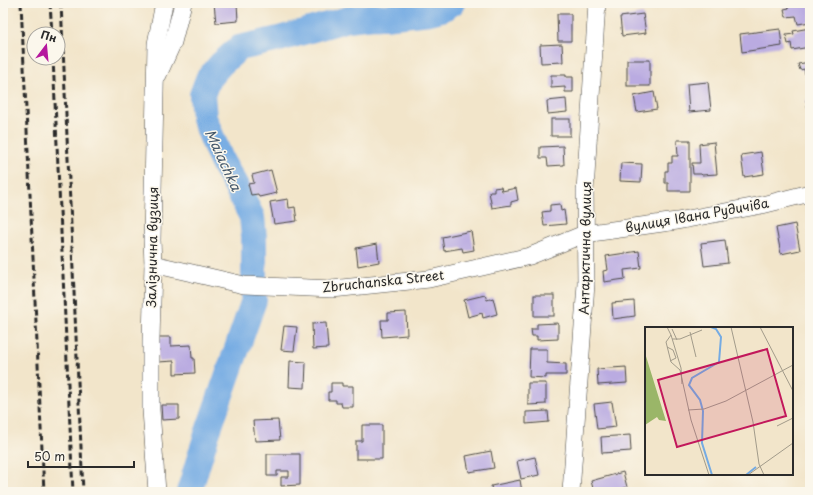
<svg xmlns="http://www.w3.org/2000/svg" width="813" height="495" viewBox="0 0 813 495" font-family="'Playpen Sans',sans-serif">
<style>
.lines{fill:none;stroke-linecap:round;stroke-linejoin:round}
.river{stroke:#75abe3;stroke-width:26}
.building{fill:#baabe1}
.street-casing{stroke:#494743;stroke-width:18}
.street{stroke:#fff;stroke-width:17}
.rail{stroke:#2b2b2b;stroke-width:3;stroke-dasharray:6 3;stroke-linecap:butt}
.labels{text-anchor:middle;stroke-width:3;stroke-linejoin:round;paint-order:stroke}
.street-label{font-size:13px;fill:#2b2b2b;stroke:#fbf7ec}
.water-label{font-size:14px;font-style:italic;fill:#45586b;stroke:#fbf7ec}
.inset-river{fill:none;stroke:#75abe3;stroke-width:2}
.inset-road{fill:none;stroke:#a29b8a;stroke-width:1}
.view{fill:#c2185b;fill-opacity:0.15;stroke:#c2185b;stroke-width:2}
.inset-edge{fill:none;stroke:#2b2b2b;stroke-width:2}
</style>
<rect width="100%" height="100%" fill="#fbf7ec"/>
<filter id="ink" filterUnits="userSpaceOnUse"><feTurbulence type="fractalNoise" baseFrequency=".025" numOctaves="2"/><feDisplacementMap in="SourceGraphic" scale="8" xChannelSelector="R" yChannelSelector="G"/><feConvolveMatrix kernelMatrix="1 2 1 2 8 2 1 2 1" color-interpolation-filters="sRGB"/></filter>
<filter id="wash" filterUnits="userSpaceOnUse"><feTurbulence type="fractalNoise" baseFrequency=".012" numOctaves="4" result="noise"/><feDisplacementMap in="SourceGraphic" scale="16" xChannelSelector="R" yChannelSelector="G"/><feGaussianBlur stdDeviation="0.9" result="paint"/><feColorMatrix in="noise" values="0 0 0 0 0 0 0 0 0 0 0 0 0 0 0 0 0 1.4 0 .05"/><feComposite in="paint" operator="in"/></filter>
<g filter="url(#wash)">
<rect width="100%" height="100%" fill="#f2e5ca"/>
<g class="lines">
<!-- river -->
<polyline class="river" points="189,492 207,434 254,300 254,238 252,217 237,188 222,162 204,118 202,95 208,79 221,64 239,48 279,39 348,19 374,16 385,17 430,12 442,9 452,3"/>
</g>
<g id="blocks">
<!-- building -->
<g class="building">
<polygon points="214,3 237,3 238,21 216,23"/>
<polygon points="806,3 810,3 810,22 798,24 796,16 786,17 784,9 789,8 788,7"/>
<polygon points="557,14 571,14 571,41 558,41"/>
<polygon points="643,14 646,33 622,36 620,17"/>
<polygon points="810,28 810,47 792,50 791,43 788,44 786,35 794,34 793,31"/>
<polygon points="780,29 782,46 742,52 740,34"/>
<polygon points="562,44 563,62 541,63 540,45"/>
<rect x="627" y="60" width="23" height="26"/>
<polygon points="810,62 810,83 809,83 807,74 805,74 804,69 800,70 798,64"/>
<polygon points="551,75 566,75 566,77 573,77 573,92 565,92 565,87 551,88"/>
<polygon points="708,82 711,110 689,112 687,84"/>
<polygon points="654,92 657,109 637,112 634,96"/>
<polygon points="566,99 567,112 548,114 547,101"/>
<polygon points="810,99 810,116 809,116 806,100"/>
<rect x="551" y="119" width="19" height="17"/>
<polygon points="677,140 690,140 690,191 668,191 668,183 665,183 665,171 668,171 668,163 672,163 672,156 678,156"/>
<polygon points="714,142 717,174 702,175 701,174 693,174 692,163 700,163 699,144"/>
<polygon points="563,146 564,165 548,166 547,158 540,158 540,147"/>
<polygon points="761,152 764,174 744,177 741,155"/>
<polygon points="621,163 642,164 641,182 620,181"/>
<polygon points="271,170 277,193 259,197 258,194 251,195 248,184 254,183 252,175"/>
<polygon points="501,187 502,191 516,188 518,200 511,202 511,205 492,208 489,192 494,192 494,188"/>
<polygon points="288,199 289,208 295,207 297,221 274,224 270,202"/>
<polygon points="560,204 561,211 564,210 566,224 544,226 542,212 550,211 550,205"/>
<polygon points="795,224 800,250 781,254 776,228"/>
<polygon points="471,231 474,250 463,252 462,248 444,251 442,237"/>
<polygon points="725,240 728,263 704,266 701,243"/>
<polygon points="377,244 379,262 358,266 356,248"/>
<polygon points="639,251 641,268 624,270 625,279 604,282 603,271 608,270 606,256"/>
<polygon points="485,295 487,300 493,298 497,314 483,318 482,313 468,317 464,300"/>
<rect x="534" y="295" width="20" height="21"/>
<polygon points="634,301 635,316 613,319 612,303"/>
<polygon points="406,312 407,335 382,337 381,320 388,320 388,313"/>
<polygon points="326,323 328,348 313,349 312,324"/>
<polygon points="558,323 558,339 537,340 537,336 532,336 531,329 537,329 537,324"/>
<polygon points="284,326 297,327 294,351 281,350"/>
<polygon points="157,337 171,337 171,346 191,345 192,358 194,358 195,373 174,374 174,361 158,362"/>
<polygon points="530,349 547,349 547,363 566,364 566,375 546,375 546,378 529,377"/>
<polygon points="290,361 306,362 305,388 289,387"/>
<polygon points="626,367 627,383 598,385 597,369"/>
<polygon points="331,383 342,383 342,386 353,386 353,407 342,407 341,403 336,403 336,400 328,400 328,392 331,392"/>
<polygon points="528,383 546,383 546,404 528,405"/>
<polygon points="612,402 616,427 597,429 594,404"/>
<polygon points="161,405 179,405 179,419 162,420"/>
<polygon points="548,411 549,422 526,424 526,412"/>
<polygon points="278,420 280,440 255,441 253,421"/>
<polygon points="362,425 382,425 382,459 356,459 356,441 362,441"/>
<polygon points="630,435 631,451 602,453 601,437"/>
<polygon points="491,451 494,468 469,472 466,456"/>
<polygon points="267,454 300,454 300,485 281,486 281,477 289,477 289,471 277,471 277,476 267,476"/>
<polygon points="535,457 539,475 521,479 517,461"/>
<polygon points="623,472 627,487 614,492 594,492 591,481"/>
<polygon points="520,480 522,492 492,492 491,486"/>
</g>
</g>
</g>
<g filter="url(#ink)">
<use href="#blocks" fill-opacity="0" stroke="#494743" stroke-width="1"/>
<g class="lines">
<defs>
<g id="street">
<polyline points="158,75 173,42 183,3"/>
<polyline points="153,264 244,285 332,289 429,279 530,256 584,234 677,221 762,205 810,193"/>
<polyline points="157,492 151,410 151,340 153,264 152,240 156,44 164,3"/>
<polyline points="571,492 586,284 585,191 597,3"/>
</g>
</defs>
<!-- street casing -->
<use href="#street" class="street-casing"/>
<!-- street -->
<use href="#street" class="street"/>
<!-- rail -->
<g class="rail">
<polyline points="21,3 44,492"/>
<polyline points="50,3 52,34"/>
<polyline points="61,3 83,492"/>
<polyline points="53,58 73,492"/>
</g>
</g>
</g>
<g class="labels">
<!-- street labels -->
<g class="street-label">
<text transform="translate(697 215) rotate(-10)" y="5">вулиця Івана Рудичіва</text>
<text transform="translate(152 247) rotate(-89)" y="5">Залізнична вузиця</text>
<text transform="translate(585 248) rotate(-89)" y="5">Антарктична вулиця</text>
<text transform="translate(383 281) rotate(-6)" y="5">Zbruchanska Street</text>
</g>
<!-- water labels -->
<g class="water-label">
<text transform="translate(223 160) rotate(65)" y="5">Maiachka</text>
</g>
</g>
<!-- overview -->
<g transform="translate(645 327)">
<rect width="148" height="148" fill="#f2e5ca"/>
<path d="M0 26 21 94 14 93 12 90 0 98Z" fill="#9ab668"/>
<path class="inset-river" d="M66 0 71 2 76 10 74 35 47 51 44 58 55 73 58 84 57 116 67 148M101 148 111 140"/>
<path class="inset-road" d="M22 0 26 8 21 15 26 35 35 43 46 93 64 148M86 0 108 95 114 137 119 148M115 0 148 64M27 2 32 13M45 5 51 30M26 8 36 41 37 57M27 12H35L57 3M22 20 28 23 31 31 25 34M43 83 59 82 81 74 148 38M132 99 148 91M103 148 148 116"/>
<path class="view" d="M122 22 141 89 32 120 13 53Z"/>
<rect width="148" height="148" class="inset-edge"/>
</g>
<!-- margin -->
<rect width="813" height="495" fill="none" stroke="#fbf7ec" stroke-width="16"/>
<!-- north arrow -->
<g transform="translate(46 46) rotate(16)"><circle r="19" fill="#fbf7ec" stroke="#a8a59f"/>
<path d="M0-3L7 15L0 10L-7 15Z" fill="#b5179e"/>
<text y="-6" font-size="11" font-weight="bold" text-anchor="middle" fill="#2b2b2b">Пн</text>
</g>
<!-- scale -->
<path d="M28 461v6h106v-6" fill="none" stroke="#2b2b2b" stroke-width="2"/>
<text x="34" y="461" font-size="12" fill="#2b2b2b" stroke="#fbf7ec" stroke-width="3" paint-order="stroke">50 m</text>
</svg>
